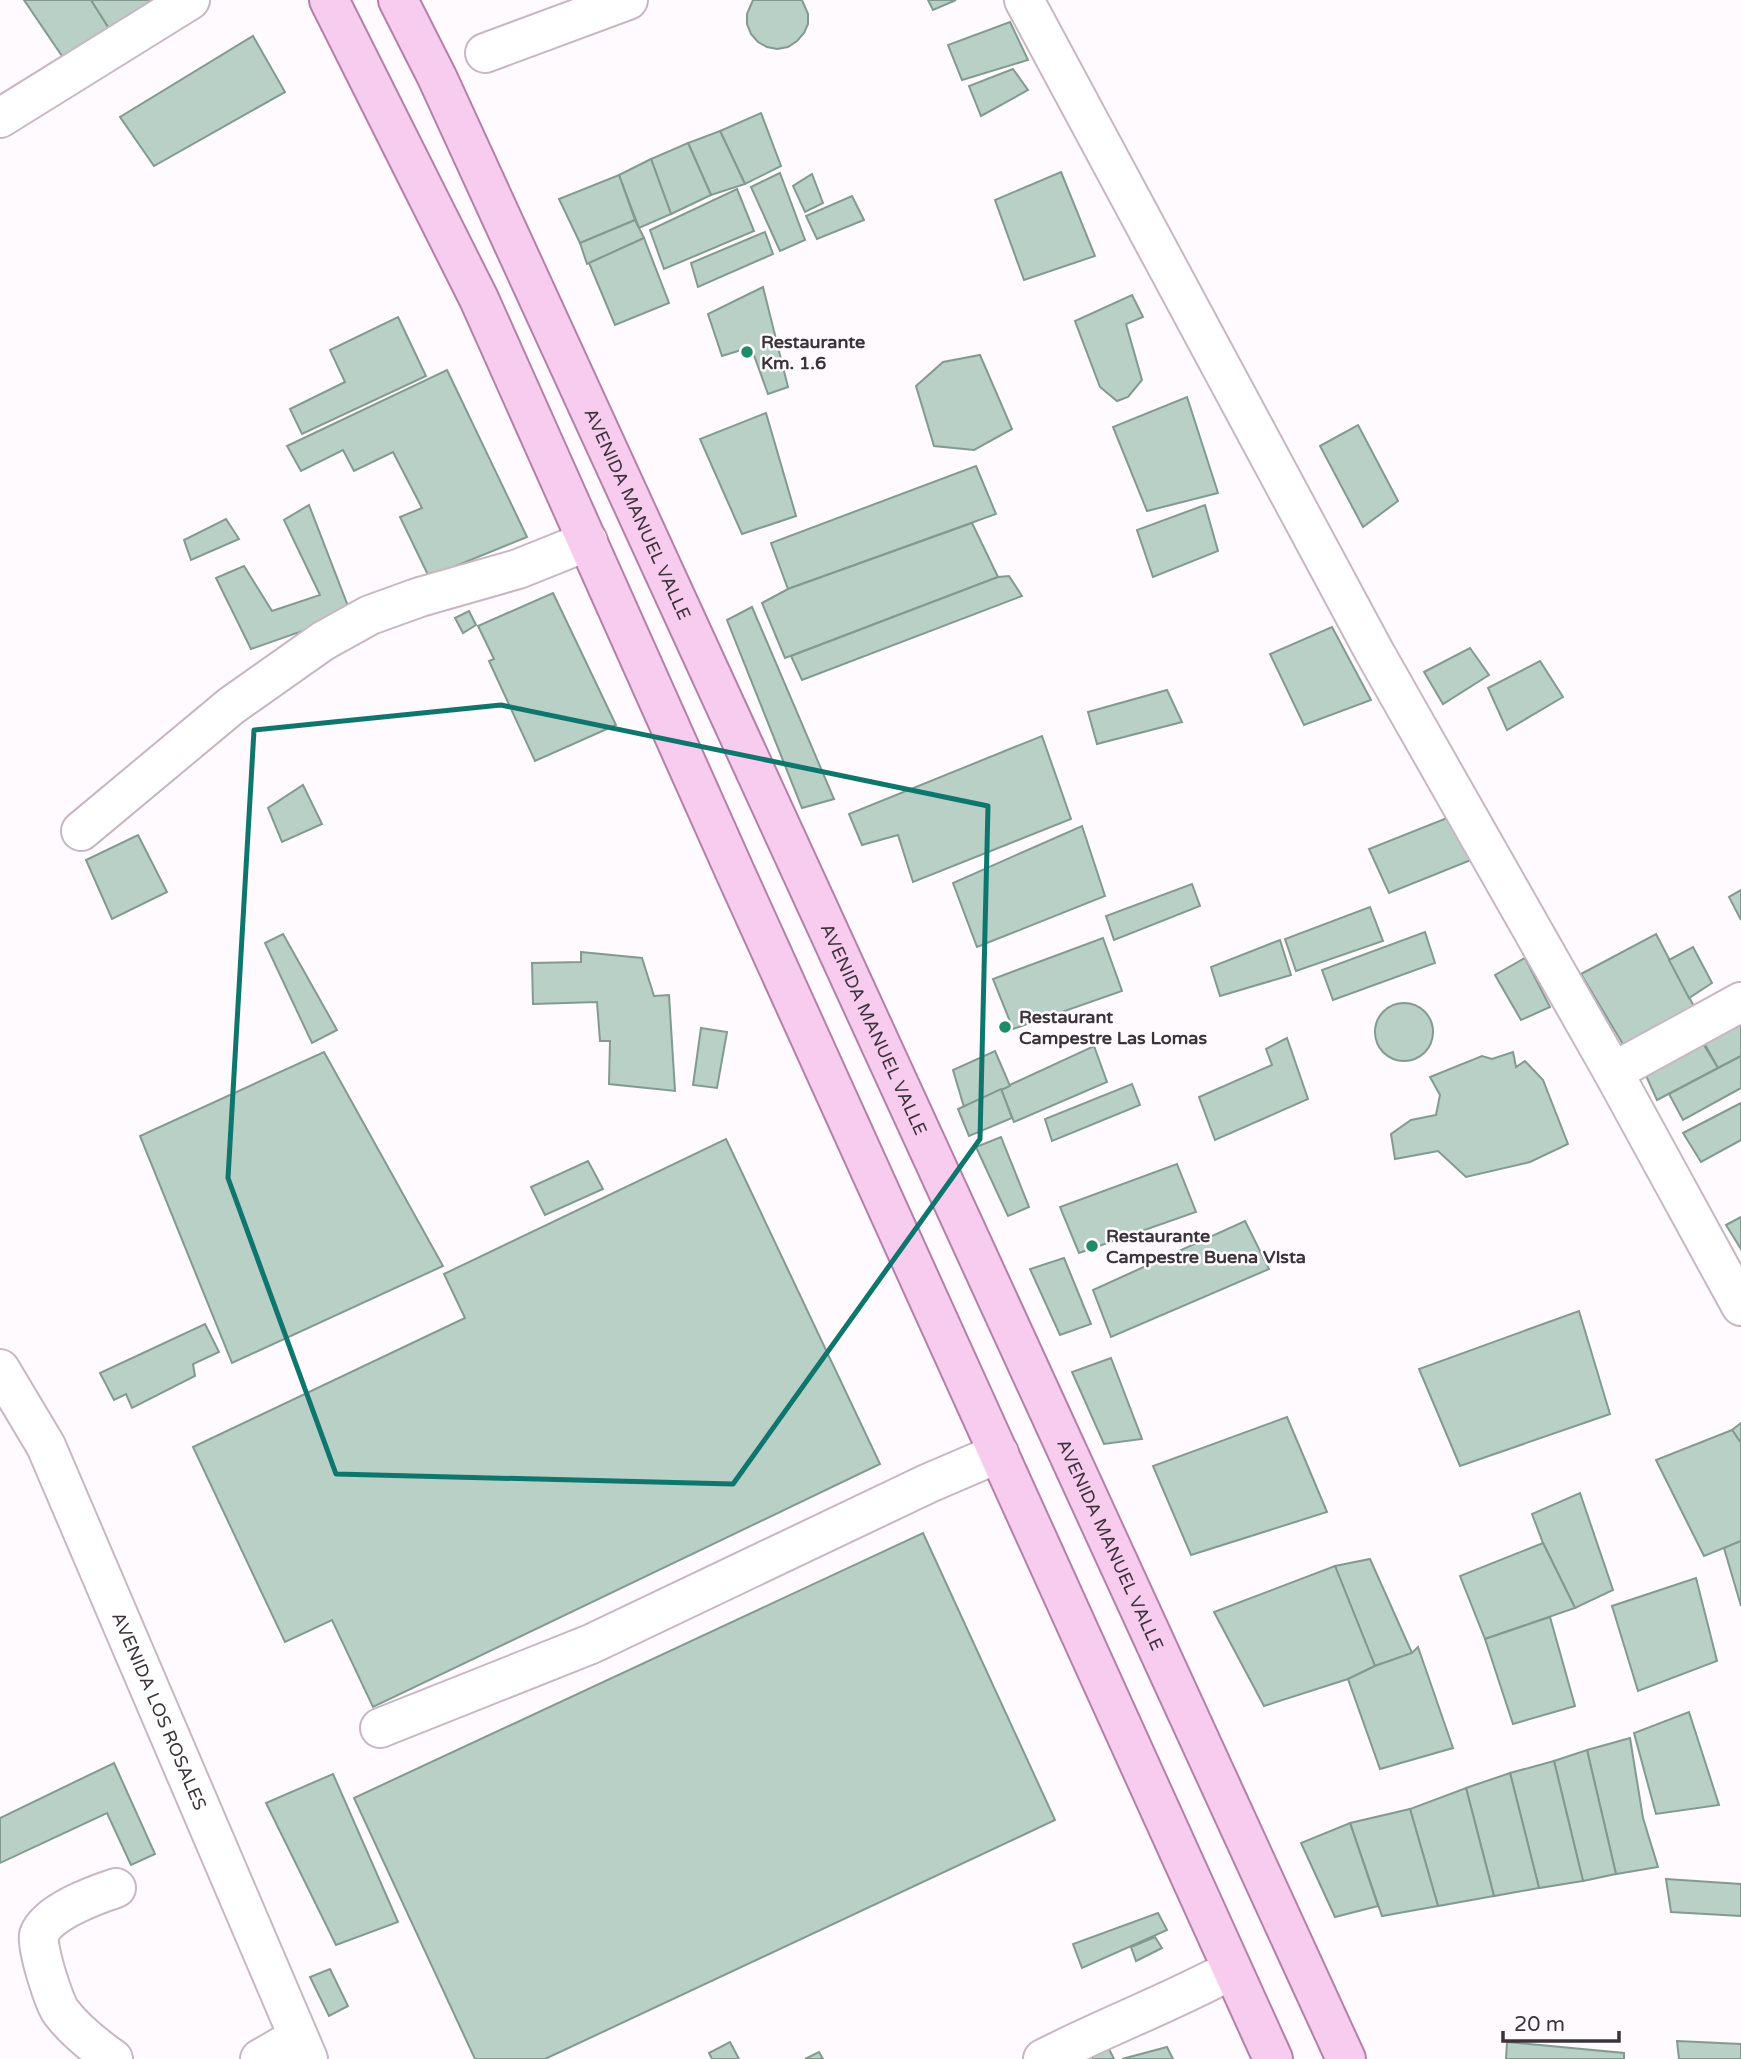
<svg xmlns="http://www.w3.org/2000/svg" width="1741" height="2059" viewBox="0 0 1741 2059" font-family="'Varela Round',sans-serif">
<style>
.building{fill:#b8d0c5;stroke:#839a90;stroke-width:2}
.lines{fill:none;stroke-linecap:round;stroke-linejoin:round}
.minor-casing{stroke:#c9b6c5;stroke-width:42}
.major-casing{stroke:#b380a9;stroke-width:42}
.minor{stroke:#fff;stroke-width:38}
.major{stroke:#f8ccef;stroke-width:38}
.marked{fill:none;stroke:#0f766e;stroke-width:5;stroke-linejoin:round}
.poi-dot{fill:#1f8b69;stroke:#fefafd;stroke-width:2.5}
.labels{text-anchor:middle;stroke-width:5;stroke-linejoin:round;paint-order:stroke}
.poi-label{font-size:18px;font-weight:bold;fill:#3b3339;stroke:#fefafd;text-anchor:start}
.street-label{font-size:18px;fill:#3b3339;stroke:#fefafd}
</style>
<rect width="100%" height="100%" fill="#fefafd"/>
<!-- building -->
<g class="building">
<polygon points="24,0 91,0 112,33 66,62"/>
<polygon points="91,0 160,0 112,33"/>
<polygon points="753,0 802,0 808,14 808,24 804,33 797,41 788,47 777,49 767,47 758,42 751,34 747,24 747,14"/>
<polygon points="928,0 956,0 933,10"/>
<polygon points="1010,22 1028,60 962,80 948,45"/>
<polygon points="253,36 285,92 154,166 120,117"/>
<polygon points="1013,69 1028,90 981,116 969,86"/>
<polygon points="761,113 781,166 745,184 720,131"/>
<polygon points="720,131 745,184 711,195 688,143"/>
<polygon points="688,143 711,195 671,214 651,159"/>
<polygon points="651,159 671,214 639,228 619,175"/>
<polygon points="1061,172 1095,256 1024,280 995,200"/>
<polygon points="780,173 805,240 780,251 751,187"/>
<polygon points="812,174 823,203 805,212 793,186"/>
<polygon points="619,175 635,220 580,243 559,199"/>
<polygon points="737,189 754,231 664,269 650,230"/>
<polygon points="852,196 864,220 817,239 806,216"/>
<polygon points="635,220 644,238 587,264 580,243"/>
<polygon points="765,232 773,254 698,287 691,263"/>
<polygon points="644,238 669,303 615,325 589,263"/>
<polygon points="763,287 788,387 768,394 751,347 722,356 708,314"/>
<polygon points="1132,295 1143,317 1126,324 1142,380 1128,397 1117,401 1100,387 1075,321"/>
<polygon points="398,317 426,376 302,434 290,409 345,382 330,350"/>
<polygon points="980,355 1012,429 974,450 934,446 916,386 943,362"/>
<polygon points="447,370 527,537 429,577 400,517 422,508 393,452 354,471 343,450 301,471 287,446"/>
<polygon points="1187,397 1218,493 1147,511 1113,427"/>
<polygon points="766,413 796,516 742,534 700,439"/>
<polygon points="1358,425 1398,501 1363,527 1320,446"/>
<polygon points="976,466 996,514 788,589 771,543"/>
<polygon points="309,505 351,614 251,649 216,578 244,566 272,611 320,595 284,520"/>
<polygon points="1205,505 1218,551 1153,577 1137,530"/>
<polygon points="226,519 239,539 191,560 184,540"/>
<polygon points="972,523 998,577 785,658 762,603 788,589"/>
<polygon points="1009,576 1022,596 802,680 791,656 998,577"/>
<polygon points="553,593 616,725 535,761 489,661 494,659 478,626"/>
<polygon points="752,607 834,799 802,808 727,620"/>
<polygon points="469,611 476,625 463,633 455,618"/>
<polygon points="1332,627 1371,700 1304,725 1270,654"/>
<polygon points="1470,648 1489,675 1443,704 1424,672"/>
<polygon points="1540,661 1563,697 1507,730 1488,688"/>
<polygon points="1167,690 1182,722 1097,744 1088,712"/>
<polygon points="1042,736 1071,819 913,882 898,835 862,845 849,814"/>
<polygon points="303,785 322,824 282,842 268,808"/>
<polygon points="1447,818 1471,860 1389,893 1369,849"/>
<polygon points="1082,826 1105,896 977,947 953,883"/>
<polygon points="138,835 167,892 112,919 86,860"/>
<polygon points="1192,884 1200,906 1114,940 1106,916"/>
<polygon points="1741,890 1741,920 1729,897"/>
<polygon points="1370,907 1383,941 1296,971 1285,939"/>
<polygon points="1425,932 1435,963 1333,1000 1322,970"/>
<polygon points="283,934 337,1030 312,1043 265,943"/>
<polygon points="1656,934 1698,1014 1627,1051 1581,974"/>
<polygon points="1103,938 1122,991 1013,1029 993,979"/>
<polygon points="1280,940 1291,975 1220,996 1211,967"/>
<polygon points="1693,947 1712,983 1689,998 1669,960"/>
<polygon points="581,952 642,958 654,996 669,995 675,1091 609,1084 610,1041 600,1041 597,1002 533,1004 532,963 581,962"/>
<polygon points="1525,958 1550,1007 1521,1020 1495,975"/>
<circle cx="1404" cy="1032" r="29"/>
<polygon points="1741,1020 1741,1056 1718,1068 1703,1041"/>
<polygon points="701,1028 727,1032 717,1088 693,1085"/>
<polygon points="1699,1037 1718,1068 1657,1100 1643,1069"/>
<polygon points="1287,1038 1308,1099 1215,1140 1199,1097 1272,1065 1266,1049"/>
<polygon points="1094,1046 1107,1082 1014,1122 1001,1089"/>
<polygon points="995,1051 1010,1086 964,1107 953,1070"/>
<polygon points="324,1052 443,1266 232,1363 140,1136"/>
<polygon points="1513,1052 1516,1067 1525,1061 1543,1080 1568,1144 1530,1162 1466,1177 1438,1151 1395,1159 1391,1134 1411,1120 1436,1115 1440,1095 1430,1077 1482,1056 1492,1059"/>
<polygon points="1741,1056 1741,1088 1683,1120 1669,1094"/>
<polygon points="1132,1084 1140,1105 1052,1141 1045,1119"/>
<polygon points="1001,1089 1012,1118 969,1136 958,1109"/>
<polygon points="1741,1103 1741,1140 1701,1162 1683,1133"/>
<polygon points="1001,1137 1029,1207 1008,1216 976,1147"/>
<polygon points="726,1139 880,1464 373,1707 332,1620 285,1642 193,1447 465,1318 444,1274"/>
<polygon points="588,1161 603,1189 545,1215 531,1187"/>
<polygon points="1177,1164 1196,1212 1079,1253 1060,1207"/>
<polygon points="1741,1217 1741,1249 1726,1225"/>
<polygon points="1245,1221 1269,1269 1111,1337 1093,1290"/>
<polygon points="1064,1258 1091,1324 1060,1335 1030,1269"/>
<polygon points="1579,1311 1610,1414 1460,1466 1419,1369"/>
<polygon points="205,1324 219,1352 193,1364 195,1376 132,1408 126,1394 114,1400 100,1373"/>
<polygon points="1111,1358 1142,1439 1104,1444 1072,1372"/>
<polygon points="1287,1417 1327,1512 1191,1555 1153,1466"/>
<polygon points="1741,1423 1741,1443 1732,1430"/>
<polygon points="1732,1430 1741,1443 1741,1541 1704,1556 1656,1460"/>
<polygon points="1580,1493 1613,1590 1575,1608 1543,1543 1532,1514"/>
<polygon points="923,1533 1055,1820 545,2059 475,2059 354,1798"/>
<polygon points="1741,1541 1741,1606 1724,1548"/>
<polygon points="1543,1543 1575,1608 1485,1639 1460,1576"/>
<polygon points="1370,1559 1412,1653 1375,1666 1335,1566"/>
<polygon points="1335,1566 1375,1666 1348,1679 1264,1706 1214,1612"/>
<polygon points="1696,1578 1717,1661 1638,1691 1612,1606"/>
<polygon points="1550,1617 1575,1706 1513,1724 1485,1639"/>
<polygon points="1418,1647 1453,1748 1380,1769 1348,1679 1375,1666 1412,1653"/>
<polygon points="1689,1712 1719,1805 1656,1814 1634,1733"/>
<polygon points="1630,1738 1643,1818 1658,1867 1616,1874 1587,1750"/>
<polygon points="1587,1750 1616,1874 1583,1881 1554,1761"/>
<polygon points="1554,1761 1583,1881 1539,1888 1510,1773"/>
<polygon points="114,1763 155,1854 131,1865 107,1813 0,1863 0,1818"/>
<polygon points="1510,1773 1539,1888 1494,1896 1466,1788"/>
<polygon points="333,1774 398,1922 336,1945 266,1803"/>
<polygon points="1466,1788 1494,1896 1438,1906 1410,1809"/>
<polygon points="1410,1809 1438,1906 1382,1916 1350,1823"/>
<polygon points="1350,1823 1378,1906 1335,1917 1301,1843"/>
<polygon points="1666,1879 1741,1884 1741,1916 1671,1912"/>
<polygon points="1158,1913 1167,1930 1082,1968 1073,1944"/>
<polygon points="1155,1937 1162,1948 1136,1961 1131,1947"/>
<polygon points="330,1969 348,2006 329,2016 310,1977"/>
<polygon points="1677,2041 1741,2044 1741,2059 1679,2059"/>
<polygon points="730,2042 739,2059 712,2059 709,2053"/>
<polygon points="1507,2042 1624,2053 1624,2059 1506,2059"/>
<polygon points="1107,2045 1114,2059 1093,2059 1089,2052"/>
<polygon points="1167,2047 1173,2059 1122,2059"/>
<polygon points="819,2052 823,2059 805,2059"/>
</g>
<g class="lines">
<defs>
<g id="minor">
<polyline points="1024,0 1375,653 1613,1072 1741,1306"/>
<polyline points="485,53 628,0"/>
<polyline points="0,118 190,0"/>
<polyline points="81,831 231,706 323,641 370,615 420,597 518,569 588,541"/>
<polyline points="1613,1072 1741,1002"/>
<path id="s1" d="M0 1369 46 1446 308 2059"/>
<polyline points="380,1728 591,1644 929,1483 999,1453"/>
<path d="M113 2059C96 2047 74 2029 61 2012 54 2003 36 1946 39 1935 47 1912 95 1895 116 1888"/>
<polyline points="260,2059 298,2037"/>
<path d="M1043 2059C1105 2027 1170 2003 1231 1970"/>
</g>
<g id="major">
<polyline points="329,0 479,299 735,872 1273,2059"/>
<path id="s2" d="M398 0 437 77 1346 2059"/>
</g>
</defs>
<!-- minor casing -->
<use href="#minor" class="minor-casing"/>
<!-- major casing -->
<use href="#major" class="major-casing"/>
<!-- minor -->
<use href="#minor" class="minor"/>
<!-- major -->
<use href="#major" class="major"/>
</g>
<!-- marked area -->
<path class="marked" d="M501 705 988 806 980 1139 733 1484 336 1474 228 1178 254 730Z"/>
<!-- markers -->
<g class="poi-dot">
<circle cx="747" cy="352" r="7"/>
<circle cx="1005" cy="1027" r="7"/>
<circle cx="1092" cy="1246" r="7"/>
</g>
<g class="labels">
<!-- poi labels -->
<g class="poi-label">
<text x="761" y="348">Restaurante<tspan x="761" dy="21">Km. 1.6</tspan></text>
<text x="1019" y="1023">Restaurant<tspan x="1019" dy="21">Campestre Las Lomas</tspan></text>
<text x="1106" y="1242">Restaurante<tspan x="1106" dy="21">Campestre Buena VIsta</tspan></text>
</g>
<!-- street labels -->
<g class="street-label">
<text dy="6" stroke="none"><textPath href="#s2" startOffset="567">AVENIDA MANUEL VALLE</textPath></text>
<text dy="6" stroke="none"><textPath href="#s2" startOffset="1134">AVENIDA MANUEL VALLE</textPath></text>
<text dy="6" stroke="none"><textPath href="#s2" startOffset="1701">AVENIDA MANUEL VALLE</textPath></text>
<text dy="6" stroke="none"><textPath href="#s1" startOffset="378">AVENIDA LOS ROSALES</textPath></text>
</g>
</g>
<!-- scale -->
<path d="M1503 2031v10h116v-10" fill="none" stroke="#3b3339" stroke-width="3.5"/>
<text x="1514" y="2031" font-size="21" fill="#3b3339" stroke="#fefafd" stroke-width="5" paint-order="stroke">20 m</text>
</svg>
